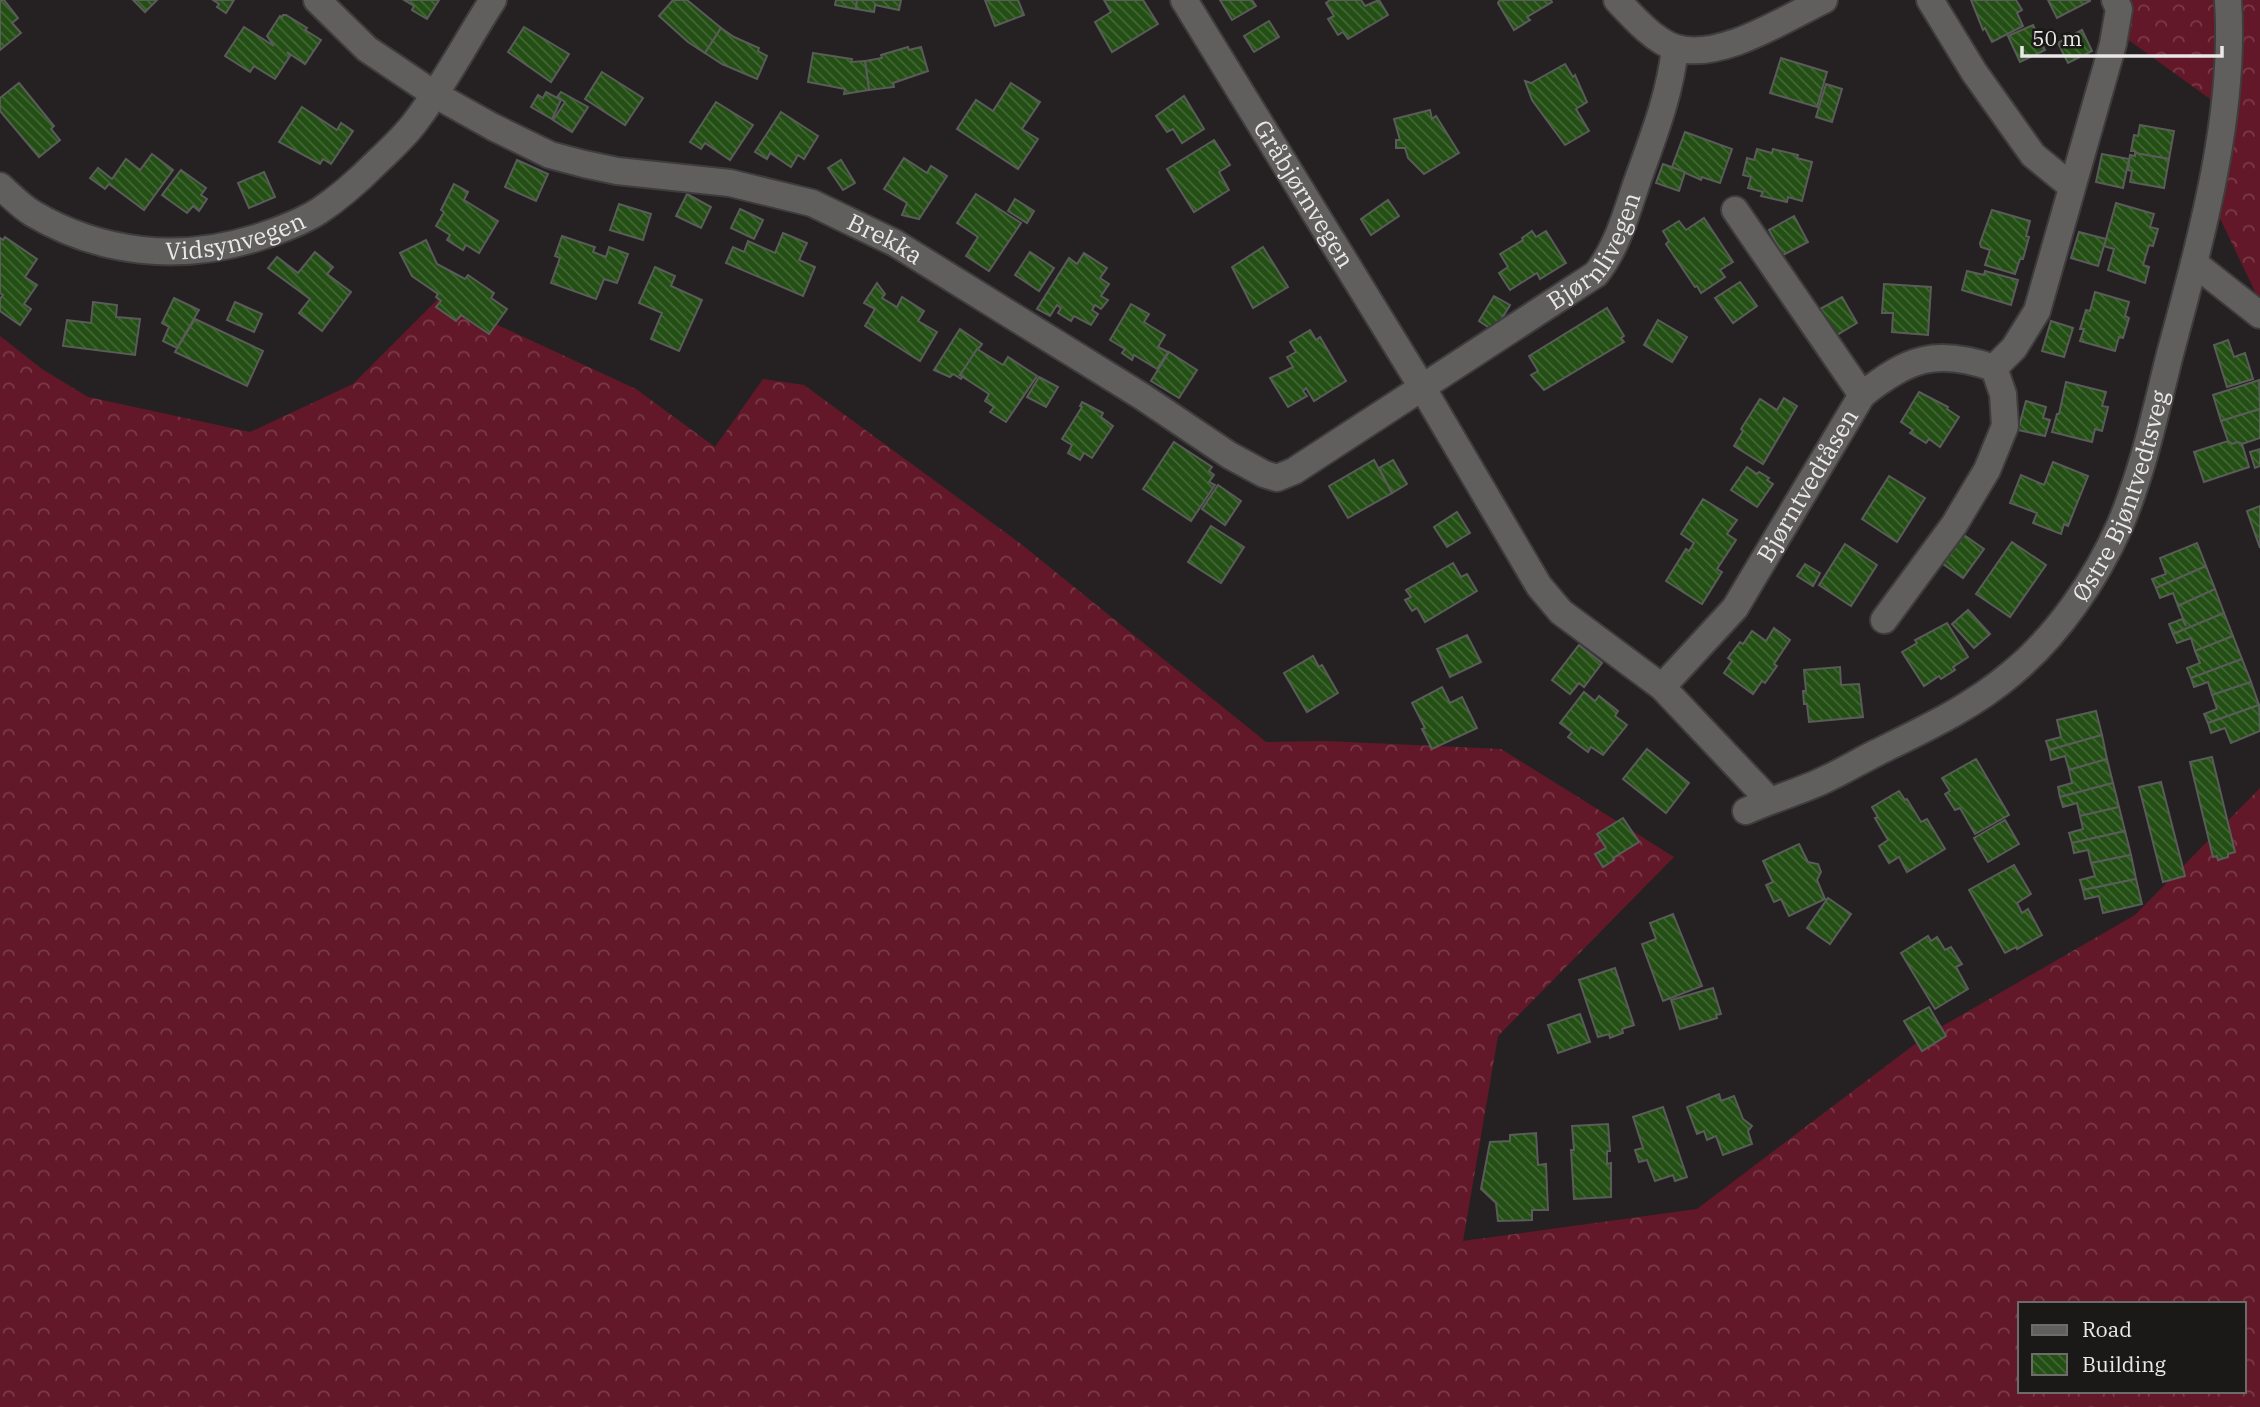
<svg xmlns="http://www.w3.org/2000/svg" width="2260" height="1407" viewBox="0 0 2260 1407" font-family="'IBM Plex Serif',serif">
<style>
.forest{fill:url(#forest-crowns);fill-rule:evenodd}
.building{fill:url(#building-back-hatch);stroke:#5a5c59;stroke-width:2}
.lines{fill:none;stroke-linecap:round;stroke-linejoin:round}
.minor-casing{stroke:#3e3c3c;stroke-width:30}
.minor{stroke:#615e5e;stroke-width:26}
.labels{text-anchor:middle;stroke-width:6;stroke-linejoin:round;paint-order:stroke}
.street-label{font-size:24px;fill:#eae8e8;stroke:#1b1818}
</style>
<defs>
<pattern id="forest-crowns" width="20" height="18" patternUnits="userSpaceOnUse" patternTransform="scale(1.75)"><rect width="20" height="18" fill="#631829"/><path d="M2 6a3 3 0 1 1 6 0M12 15a3 3 0 1 1 6 0" fill="none" stroke="#7a3a48"/></pattern>
<pattern id="building-back-hatch" width="6" height="6" patternUnits="userSpaceOnUse" patternTransform="scale(1.75)"><rect width="6" height="6" fill="#234e14"/><path d="M-1 5l2 2M0 0l6 6M5-1l2 2" fill="none" stroke="#436836"/></pattern>
</defs>
<rect width="100%" height="100%" fill="#252122"/>
<!-- forest -->
<g class="forest">
<polygon points="2109,0 2260,0 2260,302 2216,210 2235,117 2112,28"/>
<path d="M439 298 636 389 715 447 763 379 804 385 1021 544 1266 742 1326 741 1501 749 1674 857 1498 1036 1463 1241 1697 1209 1927 1035 2135 915 2260 788V1407H0V336L42 369 88 397 250 432 353 384ZM2020 1304H2244V1391H2020Z"/>
</g>
<!-- building -->
<g class="building">
<polygon points="0,0 4,0 18,18 12,23 21,33 0,50"/>
<polygon points="133,0 157,0 145,12"/>
<polygon points="213,0 234,0 226,13 217,7 219,4"/>
<polygon points="404,0 439,0 427,19 412,10 414,6"/>
<polygon points="673,0 687,0 721,28 705,53 688,42 659,16"/>
<polygon points="836,0 857,0 856,9 835,5"/>
<polygon points="857,0 901,0 899,10 875,5 874,12 856,9"/>
<polygon points="985,0 1018,0 1024,15 995,26"/>
<polygon points="1104,0 1143,0 1158,24 1112,52 1095,22 1111,12"/>
<polygon points="1220,0 1252,0 1256,6 1232,20"/>
<polygon points="1330,0 1361,0 1365,6 1379,0 1388,15 1348,39 1343,32 1338,35 1328,19 1334,16 1326,3"/>
<polygon points="1500,0 1551,0 1552,2 1527,17 1530,20 1514,30 1498,3"/>
<polygon points="1971,0 2016,0 2022,10 2017,13 2023,26 1992,42 1985,28 1983,30"/>
<polygon points="2048,0 2090,0 2090,1 2057,18"/>
<polygon points="283,15 286,15 307,28 305,30 321,40 305,64 287,52 290,56 275,79 254,66 250,72 225,56 244,27 274,46 267,36 280,16 282,17"/>
<polygon points="1269,21 1279,37 1254,52 1244,36"/>
<polygon points="2033,25 2045,50 2020,62 2008,36"/>
<polygon points="524,27 569,54 551,82 508,52"/>
<polygon points="721,28 734,37 759,48 758,51 767,56 757,79 722,64 705,53"/>
<polygon points="2082,30 2092,51 2068,63 2058,43"/>
<polygon points="908,47 909,50 921,47 928,71 893,83 894,87 869,90 865,61 882,58 881,55"/>
<polygon points="813,53 852,59 851,62 865,61 869,90 844,94 845,89 808,82"/>
<polygon points="1781,58 1827,72 1817,107 1770,93"/>
<polygon points="1565,64 1573,77 1575,75 1587,102 1576,109 1589,131 1565,145 1532,100 1525,81 1531,83"/>
<polygon points="602,72 643,98 625,125 585,99"/>
<polygon points="19,83 54,126 51,129 60,140 39,157 0,111 0,98"/>
<polygon points="1011,83 1040,102 1022,129 1038,139 1018,169 957,129 976,100 993,111"/>
<polygon points="1826,84 1842,89 1832,122 1816,117"/>
<polygon points="546,92 561,100 552,119 531,107 538,95 543,98"/>
<polygon points="561,92 588,107 572,132 553,120 565,102 557,97"/>
<polygon points="1184,96 1204,129 1182,143 1173,129 1167,132 1156,116"/>
<polygon points="716,102 753,125 730,160 705,143 701,149 690,142"/>
<polygon points="302,107 337,130 341,123 353,131 331,164 323,159 320,164 279,142"/>
<polygon points="1430,110 1432,119 1436,116 1459,153 1424,174 1408,158 1405,148 1396,148 1396,140 1400,140 1394,119"/>
<polygon points="781,112 818,136 804,159 798,155 791,167 770,153 767,159 755,152"/>
<polygon points="2140,125 2174,131 2169,159 2135,153 2135,151 2131,151 2134,135 2138,136"/>
<polygon points="1685,132 1732,149 1720,183 1702,177 1701,180 1672,167"/>
<polygon points="1214,140 1230,165 1219,172 1229,190 1194,212 1167,169"/>
<polygon points="1757,149 1772,153 1773,149 1798,155 1797,158 1812,162 1802,201 1788,197 1787,202 1761,196 1763,192 1748,188 1751,177 1743,175 1747,158 1754,160"/>
<polygon points="2135,153 2169,159 2164,188 2130,182 2132,171 2128,170 2130,155 2135,156"/>
<polygon points="152,154 173,170 144,210 109,184 105,189 90,178 98,168 112,179 126,159 140,170"/>
<polygon points="2102,154 2129,159 2123,188 2096,182"/>
<polygon points="904,158 927,173 931,166 947,176 919,219 902,215 907,203 884,189"/>
<polygon points="517,160 548,174 536,201 505,187"/>
<polygon points="841,160 855,183 843,190 828,168"/>
<polygon points="1663,164 1685,172 1679,191 1656,183"/>
<polygon points="181,170 206,188 201,195 207,199 199,211 193,206 187,213 162,195"/>
<polygon points="264,172 275,197 249,208 238,183"/>
<polygon points="454,184 468,192 464,200 498,221 479,253 466,245 463,250 447,240 450,235 436,226 444,212 441,210"/>
<polygon points="687,194 711,207 701,228 676,216"/>
<polygon points="976,194 1021,223 989,271 966,256 978,237 957,223"/>
<polygon points="1015,199 1034,211 1027,223 1008,211"/>
<polygon points="1388,200 1399,216 1371,235 1361,219"/>
<polygon points="2116,203 2154,214 2150,227 2158,229 2153,246 2149,245 2143,265 2149,267 2145,283 2108,270 2114,249 2104,246"/>
<polygon points="619,204 651,214 643,240 610,230"/>
<polygon points="740,209 763,220 754,239 731,228"/>
<polygon points="1992,210 2030,221 2026,236 2029,237 2023,259 2020,259 2015,274 1985,265 1990,250 1981,247 1980,243"/>
<polygon points="1794,216 1808,242 1783,255 1769,230"/>
<polygon points="1704,218 1733,262 1720,270 1725,277 1701,293 1697,286 1695,287 1666,244 1669,241 1663,231 1679,221 1686,230"/>
<polygon points="1532,231 1536,237 1546,231 1566,263 1540,279 1537,273 1510,290 1499,273 1508,267 1500,254 1523,240 1522,238"/>
<polygon points="2079,232 2106,239 2098,266 2071,258"/>
<polygon points="783,233 807,243 799,260 815,267 803,296 726,263 733,247 744,252 748,241 775,253"/>
<polygon points="562,236 595,247 593,252 606,257 609,247 628,254 617,283 604,279 596,299 551,283 560,258 555,256"/>
<polygon points="5,237 37,259 25,277 37,285 24,304 31,309 20,325 0,311 0,299 3,295 0,293 0,238 3,240"/>
<polygon points="426,240 437,264 465,279 468,275 494,293 491,298 507,309 489,334 461,315 456,321 436,307 441,301 436,297 438,294 412,276 400,253"/>
<polygon points="1263,247 1288,287 1253,308 1232,267"/>
<polygon points="315,252 333,267 327,274 351,292 322,331 299,313 310,299 268,268 277,257 298,273"/>
<polygon points="1030,252 1054,268 1039,291 1015,275"/>
<polygon points="1084,253 1107,268 1100,278 1109,284 1101,296 1108,300 1101,309 1095,305 1092,310 1098,314 1091,325 1074,316 1071,321 1058,313 1061,308 1057,305 1050,316 1037,309 1069,258 1077,264"/>
<polygon points="655,267 675,276 671,286 702,300 679,351 651,339 662,313 639,303"/>
<polygon points="1967,271 1984,275 1985,271 2018,280 2011,305 1962,290"/>
<polygon points="1740,282 1757,306 1733,323 1715,298"/>
<polygon points="877,283 885,294 882,298 897,307 902,297 924,311 918,321 937,332 920,361 865,326 875,309 864,303"/>
<polygon points="1884,284 1931,287 1928,335 1892,332 1893,313 1882,313"/>
<polygon points="2095,292 2129,302 2125,316 2129,318 2123,338 2119,337 2115,351 2080,341 2084,329 2080,329 2086,310 2090,311"/>
<polygon points="1494,296 1510,305 1494,331 1479,321"/>
<polygon points="1842,297 1857,323 1835,336 1820,309"/>
<polygon points="174,298 199,310 177,348 163,341 169,327 162,323"/>
<polygon points="93,302 117,305 116,317 140,319 135,355 63,346 67,320 91,323"/>
<polygon points="235,302 262,314 254,332 227,320"/>
<polygon points="1131,304 1149,314 1144,322 1165,335 1158,347 1168,352 1157,369 1134,355 1132,360 1122,353 1125,349 1110,340"/>
<polygon points="1607,308 1624,336 1621,338 1624,342 1544,390 1531,375 1538,371 1529,356"/>
<polygon points="195,319 263,351 247,386 175,352"/>
<polygon points="1658,320 1687,337 1672,362 1644,345"/>
<polygon points="2051,321 2073,328 2064,357 2042,351"/>
<polygon points="960,329 982,344 960,375 963,376 961,379 953,374 950,377 934,370"/>
<polygon points="1310,330 1316,340 1320,337 1346,381 1314,401 1306,388 1303,391 1307,396 1288,407 1270,378 1293,367 1287,357 1296,352 1290,342"/>
<polygon points="2228,340 2234,357 2245,353 2253,379 2227,387 2214,345"/>
<polygon points="977,349 1003,365 1008,357 1037,376 1006,422 990,412 994,407 985,401 989,394 960,375"/>
<polygon points="1169,352 1197,370 1179,398 1151,381"/>
<polygon points="1039,377 1058,387 1046,407 1027,397"/>
<polygon points="2259,380 2260,409 2221,421 2213,395"/>
<polygon points="2066,382 2106,392 2102,406 2108,407 2102,431 2095,429 2092,442 2052,432 2057,414 2059,414"/>
<polygon points="1919,392 1948,407 1947,409 1959,417 1940,447 1929,439 1926,443 1910,433 1913,430 1901,422"/>
<polygon points="1784,398 1797,406 1763,464 1734,446 1743,431 1741,429 1760,399 1777,410"/>
<polygon points="2026,401 2046,407 2043,418 2050,420 2045,436 2018,430"/>
<polygon points="1082,402 1103,413 1101,417 1113,426 1092,458 1084,453 1080,460 1068,453 1072,445 1062,439 1082,407 1080,406"/>
<polygon points="2260,409 2260,438 2242,444 2238,442 2232,444 2228,441 2221,421"/>
<polygon points="2228,441 2232,444 2238,442 2242,444 2249,467 2204,482 2194,452"/>
<polygon points="1174,442 1212,467 1209,471 1214,475 1209,482 1215,485 1191,521 1143,489"/>
<polygon points="2260,449 2260,466 2255,468 2250,452"/>
<polygon points="1374,460 1392,493 1348,518 1329,486"/>
<polygon points="1393,460 1407,484 1392,493 1379,468"/>
<polygon points="2053,462 2088,476 2068,526 2064,524 2061,534 2033,523 2037,513 2010,503 2021,475 2044,485"/>
<polygon points="1747,467 1757,474 1759,472 1769,478 1767,480 1773,484 1757,507 1731,490"/>
<polygon points="1889,476 1925,498 1897,542 1862,519"/>
<polygon points="1218,485 1241,501 1225,525 1202,509"/>
<polygon points="1703,499 1737,520 1727,534 1736,540 1717,569 1722,572 1702,604 1666,581 1686,549 1689,551 1694,543 1681,534"/>
<polygon points="2260,506 2260,548 2247,511"/>
<polygon points="1457,512 1470,533 1447,547 1434,527"/>
<polygon points="1211,526 1244,547 1221,583 1188,562"/>
<polygon points="1964,535 1984,549 1963,578 1943,564"/>
<polygon points="2012,542 2046,565 2010,617 1976,594"/>
<polygon points="2197,543 2206,566 2156,588 2152,579 2166,574 2160,558"/>
<polygon points="1845,544 1877,565 1851,606 1819,585"/>
<polygon points="1453,563 1461,577 1467,574 1477,591 1425,622 1417,608 1412,611 1405,600 1411,597 1406,590"/>
<polygon points="1805,564 1820,573 1813,586 1797,576"/>
<polygon points="2206,566 2215,589 2178,606 2173,593 2160,598 2156,588"/>
<polygon points="2215,589 2224,613 2173,634 2169,624 2182,619 2186,626 2178,606"/>
<polygon points="1968,610 1990,634 1974,648 1952,624"/>
<polygon points="2224,613 2233,636 2195,651 2191,638 2177,643 2173,634"/>
<polygon points="1947,623 1968,657 1953,667 1955,670 1941,679 1939,676 1924,686 1902,652 1917,643 1915,640"/>
<polygon points="1774,628 1790,640 1774,664 1777,666 1765,683 1762,681 1753,694 1724,673 1732,661 1728,658 1740,642 1743,644 1752,631 1766,641"/>
<polygon points="1467,635 1481,662 1450,677 1437,649"/>
<polygon points="2233,636 2242,659 2191,678 2187,668 2200,663 2195,651"/>
<polygon points="1579,645 1602,663 1584,687 1579,683 1570,694 1552,680"/>
<polygon points="1313,656 1319,667 1322,665 1338,693 1307,712 1284,673"/>
<polygon points="2242,659 2251,682 2212,695 2208,682 2194,687 2191,678"/>
<polygon points="1840,667 1841,685 1859,684 1863,717 1809,722 1807,704 1804,704 1803,691 1806,691 1804,670"/>
<polygon points="2251,682 2259,705 2208,723 2204,714 2217,709 2212,695"/>
<polygon points="1442,687 1450,703 1462,697 1477,728 1432,749 1422,729 1425,728 1412,703"/>
<polygon points="1584,692 1595,701 1599,696 1618,711 1615,716 1627,725 1603,755 1591,747 1588,752 1568,737 1572,732 1560,723"/>
<polygon points="2259,705 2260,731 2231,743 2225,728 2211,733 2208,723"/>
<polygon points="2096,711 2102,735 2049,750 2046,741 2061,737 2057,720"/>
<polygon points="2102,735 2107,759 2069,770 2065,756 2051,760 2049,750"/>
<polygon points="1647,749 1689,783 1666,813 1623,779"/>
<polygon points="2212,757 2235,852 2228,854 2228,857 2218,860 2217,856 2213,857 2190,762"/>
<polygon points="1976,759 2009,815 1975,834 1960,808 1955,810 1945,794 1950,791 1942,778"/>
<polygon points="2107,759 2113,783 2060,797 2058,787 2072,783 2069,770"/>
<polygon points="2161,782 2185,876 2163,882 2139,787"/>
<polygon points="2113,783 2119,807 2080,816 2077,803 2063,807 2060,797"/>
<polygon points="1899,791 1905,800 1907,799 1921,822 1927,819 1945,849 1907,872 1899,857 1889,863 1879,846 1888,840 1875,818 1878,817 1872,807"/>
<polygon points="2119,807 2125,831 2072,843 2069,833 2083,829 2080,816"/>
<polygon points="1623,818 1639,842 1613,858 1614,860 1603,867 1595,854 1606,848 1597,834"/>
<polygon points="2005,820 2019,844 1988,862 1974,838"/>
<polygon points="2125,831 2131,855 2091,863 2088,850 2074,853 2072,843"/>
<polygon points="1799,844 1808,862 1818,864 1821,872 1817,880 1825,899 1789,916 1781,899 1774,902 1766,885 1773,882 1763,861"/>
<polygon points="2131,855 2136,879 2083,890 2080,880 2095,876 2091,863"/>
<polygon points="2014,865 2031,894 2017,903 2022,913 2028,909 2042,935 2017,949 2016,947 2005,953 1969,890"/>
<polygon points="2136,879 2142,904 2103,913 2099,896 2085,899 2083,890"/>
<polygon points="1828,898 1851,914 1830,944 1807,928"/>
<polygon points="1673,914 1702,986 1663,1001 1642,944 1656,939 1650,923"/>
<polygon points="1928,936 1931,941 1937,937 1945,950 1951,947 1962,964 1956,967 1968,989 1935,1009 1901,953"/>
<polygon points="1615,968 1634,1025 1622,1029 1623,1033 1610,1038 1609,1034 1598,1037 1579,980"/>
<polygon points="1713,988 1721,1014 1716,1015 1717,1018 1680,1029 1671,1000"/>
<polygon points="1929,1007 1946,1036 1922,1051 1904,1021"/>
<polygon points="1580,1014 1590,1042 1558,1053 1548,1025"/>
<polygon points="1719,1094 1721,1101 1734,1096 1743,1119 1752,1126 1748,1131 1752,1144 1723,1155 1716,1136 1707,1140 1704,1131 1697,1134 1687,1107"/>
<polygon points="1663,1107 1687,1177 1675,1181 1673,1175 1655,1181 1647,1160 1639,1162 1635,1150 1643,1148 1633,1117"/>
<polygon points="1608,1124 1610,1151 1607,1151 1607,1164 1611,1163 1611,1197 1574,1199 1571,1150 1574,1150 1572,1126"/>
<polygon points="1536,1133 1538,1165 1546,1164 1548,1210 1532,1210 1532,1220 1498,1221 1496,1203 1481,1189 1490,1142 1510,1141 1510,1135"/>
</g>
<g class="lines">
<defs>
<g id="minor">
<path id="s1" d="M317 0 367 49 434 94 493 127 550 155 584 164 617 171 730 183 812 203 895 243 1143 397 1229 455 1264 474 1277 478 1294 471 1596 274C1617 248 1626 214 1637 182 1653 137 1670 95 1675 48"/>
<path id="s2" d="M1184 0 1422 387 1539 586 1561 612 1662 687 1769 800"/>
<path d="M1617 0C1632 16 1654 41 1676 48 1720 61 1784 19 1824 0"/>
<polyline points="1930,0 1974,72 2033,155 2071,186"/>
<path id="s3" d="M0 186C10 195 21 206 32 213 101 254 180 262 256 238 278 231 300 223 319 211 340 197 359 180 376 163 390 150 405 136 416 121 445 83 467 40 493 0"/>
<polyline points="1735,210 1862,395"/>
<polyline points="2194,263 2260,315"/>
<polyline points="1994,368 2014,348 2037,311 2113,44 2119,9 2115,0"/>
<path id="s4" d="M1662 687 1735 608 1862 395C1908 358 1936 348 1994 368L2003 394 2005 426 1987 470 1954 525 1884 620"/>
<path id="s5" d="M1746 811C1772 799 1799 792 1824 780 1842 772 1858 762 1876 753 1924 729 1971 708 2012 673 2058 635 2096 579 2120 525 2143 471 2155 414 2169 358 2199 245 2236 118 2228 0"/>
</g>
</defs>
<!-- minor casing -->
<use href="#minor" class="minor-casing"/>
<!-- minor -->
<use href="#minor" class="minor"/>
</g>
<g class="labels">
<!-- street labels -->
<g class="street-label">
<text dy="8" stroke="none"><textPath href="#s2" startOffset="228">Gråbjørnvegen</textPath></text>
<text dy="8" stroke="none"><textPath href="#s3" startOffset="254">Vidsynvegen</textPath></text>
<text dy="8" stroke="none"><textPath href="#s1" startOffset="630">Brekka</textPath></text>
<text dy="8" stroke="none"><textPath href="#s1" startOffset="1486">Bjørnlivegen</textPath></text>
<text dy="8" stroke="none"><textPath href="#s4" startOffset="250">Bjørntvedtåsen</textPath></text>
<text dy="8" stroke="none"><textPath href="#s5" startOffset="513">Østre Bjøntvedtsveg</textPath></text>
</g>
</g>
<!-- legend -->
<rect x="2018" y="1302" width="228" height="91" fill="#1b1818" stroke="#6e6b6b" stroke-width="2"/>
<rect x="2032" y="1325" width="35" height="10" fill="#615e5e" stroke="#6e6b6b" stroke-width="2"/>
<text x="2082" y="1337" font-size="21" fill="#eae8e8">Road</text>
<rect x="2032" y="1354" width="35" height="21" fill="url(#building-back-hatch)" stroke="#6e6b6b" stroke-width="2"/>
<text x="2082" y="1372" font-size="21" fill="#eae8e8">Building</text>
<!-- scale -->
<path d="M2022 46v10h200v-10" fill="none" stroke="#eae8e8" stroke-width="3.5"/>
<text x="2032" y="46" font-size="21" fill="#eae8e8" stroke="#1b1818" stroke-width="5" paint-order="stroke">50 m</text>
</svg>
